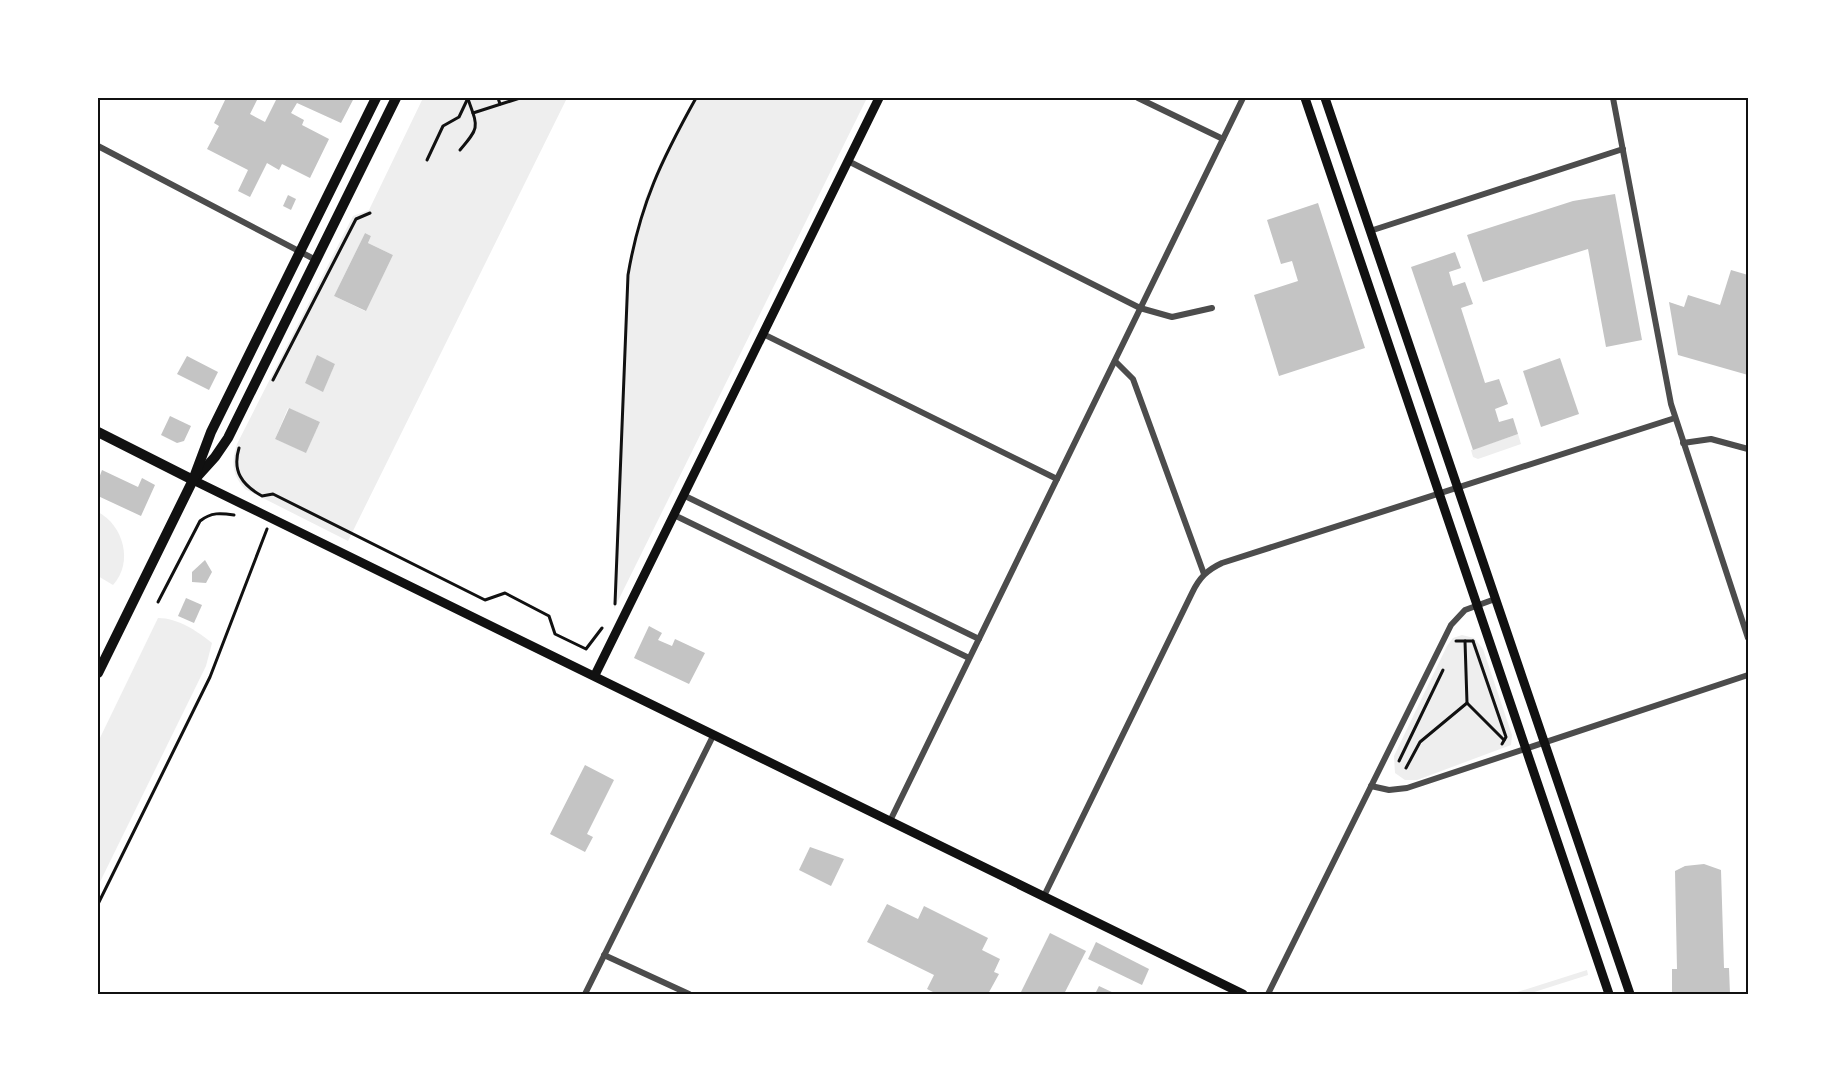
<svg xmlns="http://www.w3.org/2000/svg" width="1846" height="1092" viewBox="0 0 1846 1092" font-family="'Public Sans',sans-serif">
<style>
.green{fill:#eee;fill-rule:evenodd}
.building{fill:#c4c4c4}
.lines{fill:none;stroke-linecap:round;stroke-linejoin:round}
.path{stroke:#111;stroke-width:3}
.minor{stroke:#4c4c4c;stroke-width:6}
.secondary{stroke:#111;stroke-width:9}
.primary{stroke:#111;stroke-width:10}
.trunk{stroke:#111;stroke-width:10}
.neatline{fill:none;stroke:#111;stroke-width:2}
</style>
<rect width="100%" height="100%" fill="#fff"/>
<!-- green -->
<g class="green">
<path d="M423 98H567L348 541 245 489C232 475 231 462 237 444L353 216 369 210ZM365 233 371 236 368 243 393 255 365 311 334 296ZM317 356 335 364 323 391 305 383ZM288 408 320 422 306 452 275 439Z"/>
<polygon points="696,98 867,98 614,609 627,292 634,243 645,199 661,161"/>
<polygon points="1518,434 1521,444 1478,459 1473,457 1471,450"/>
<path d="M98 512C123 525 134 562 113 585L98 576Z"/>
<path d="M158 618C178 618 197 631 212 643L206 666 98 886V742Z"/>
<polygon points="1462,635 1474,638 1483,649 1512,735 1511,745 1417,780 1405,780 1395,773 1394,756 1447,646 1453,638"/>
<polygon points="1587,970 1588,975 1528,994 1511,994"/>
</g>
<!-- building -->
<g class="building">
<polygon points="226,98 258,98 250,114 265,122 277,98 354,98 341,123 297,103 291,113 304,120 302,125 329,139 310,178 282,164 279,170 267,163 250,197 238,191 248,170 207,149 219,126 214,123"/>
<polygon points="1615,194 1642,340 1606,347 1588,249 1483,282 1467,235 1573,201"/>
<polygon points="288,195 296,199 291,210 283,206"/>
<polygon points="1318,203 1365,348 1279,376 1254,295 1298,281 1292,261 1281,264 1267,220"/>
<polygon points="365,233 371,236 368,243 393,255 366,311 334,296"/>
<polygon points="1455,252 1461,268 1449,272 1453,286 1465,282 1473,304 1461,308 1485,383 1499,379 1508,404 1495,409 1499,422 1513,418 1518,434 1473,450 1411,267"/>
<polygon points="1731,270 1748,275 1748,375 1678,355 1669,302 1684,307 1688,295 1720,305"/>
<polygon points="317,355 335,364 323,392 305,383"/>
<polygon points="187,356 218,372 209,390 177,374"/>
<polygon points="1560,358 1579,414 1541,427 1523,371"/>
<polygon points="289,408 320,422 306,453 275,439"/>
<polygon points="170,416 191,426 184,441 177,443 161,435"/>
<polygon points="102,470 138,487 142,478 155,485 141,516 98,496 98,481"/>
<polygon points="205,560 212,572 206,583 192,582 192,572"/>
<polygon points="186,598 202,605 194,623 178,616"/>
<polygon points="649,626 662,633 658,640 672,646 675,639 705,653 689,684 634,658"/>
<polygon points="585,765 614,780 587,834 593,837 585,852 550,834"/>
<polygon points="810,847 844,859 831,886 799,870"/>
<polygon points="1704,864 1721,870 1724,968 1729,968 1730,994 1672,994 1672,969 1677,969 1675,871 1685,866"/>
<polygon points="887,904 918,919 924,906 988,938 982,950 1000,959 994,972 999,974 988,994 937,994 927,989 934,975 867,942"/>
<polygon points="1050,933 1086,951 1064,994 1020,994"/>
<polygon points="1096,942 1149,969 1142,985 1088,959"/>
<polygon points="1099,986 1116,994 1095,994"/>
</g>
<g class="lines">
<!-- path -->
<g class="path">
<polyline points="498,98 500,104"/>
<polyline points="473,113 520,98"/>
<path d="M460 150C480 127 478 127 468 99"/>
<polyline points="427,160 443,126 459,117 468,98"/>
<polyline points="273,380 356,219 370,213"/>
<path d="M239 448C232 471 242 485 262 496L273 494 485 600 505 593 549 616 555 634 586 649 602 628"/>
<path d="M158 602 200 521C211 512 221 513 234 515"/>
<path d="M615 604 628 275C640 204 662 159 696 98"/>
<polyline points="1456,641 1473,641"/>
<polyline points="1473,641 1506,737 1502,744"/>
<polyline points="1467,703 1504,740"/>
<polyline points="1399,761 1443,670"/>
<polyline points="1406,768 1420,742 1467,703 1465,641"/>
<polyline points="98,904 210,677 267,529"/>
</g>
<!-- minor -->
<g class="minor">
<polyline points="1138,98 1223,139"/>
<polyline points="1613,98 1671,404 1748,638"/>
<polyline points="98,146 316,260"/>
<polyline points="848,161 1140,308 1172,317 1212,308"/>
<polyline points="1370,231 1623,149"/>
<polyline points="763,334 1057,479"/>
<polyline points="1115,361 1133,379 1204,574"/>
<polyline points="1683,443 1711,439 1748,449"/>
<polyline points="683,495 979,639"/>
<polyline points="674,515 969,658"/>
<polyline points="1371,786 1389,790 1407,788 1748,675"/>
<polyline points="890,821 1243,98"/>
<path d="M1044 896 1192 593C1199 578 1207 570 1222 563L1675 418"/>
<polyline points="604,955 689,994"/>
<polyline points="585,994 714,734"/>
<polyline points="1268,994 1451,625 1465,610 1495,599"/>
</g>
<!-- secondary -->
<g class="secondary">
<polyline points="1305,98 1609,994"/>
<polyline points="1325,98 1630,994"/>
<polyline points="193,480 1243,994"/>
<polyline points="595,675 879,98"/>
</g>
<!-- primary -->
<polyline class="primary" points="98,432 193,480"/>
<!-- trunk -->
<g class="trunk">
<polyline points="196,478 215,457 228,438 396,98"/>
<polyline points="98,673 193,480 211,432 376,98"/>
</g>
</g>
<!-- border -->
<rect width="1846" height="1092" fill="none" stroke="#ffffff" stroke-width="198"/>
<rect x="99" y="99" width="1648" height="894" class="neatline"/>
</svg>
